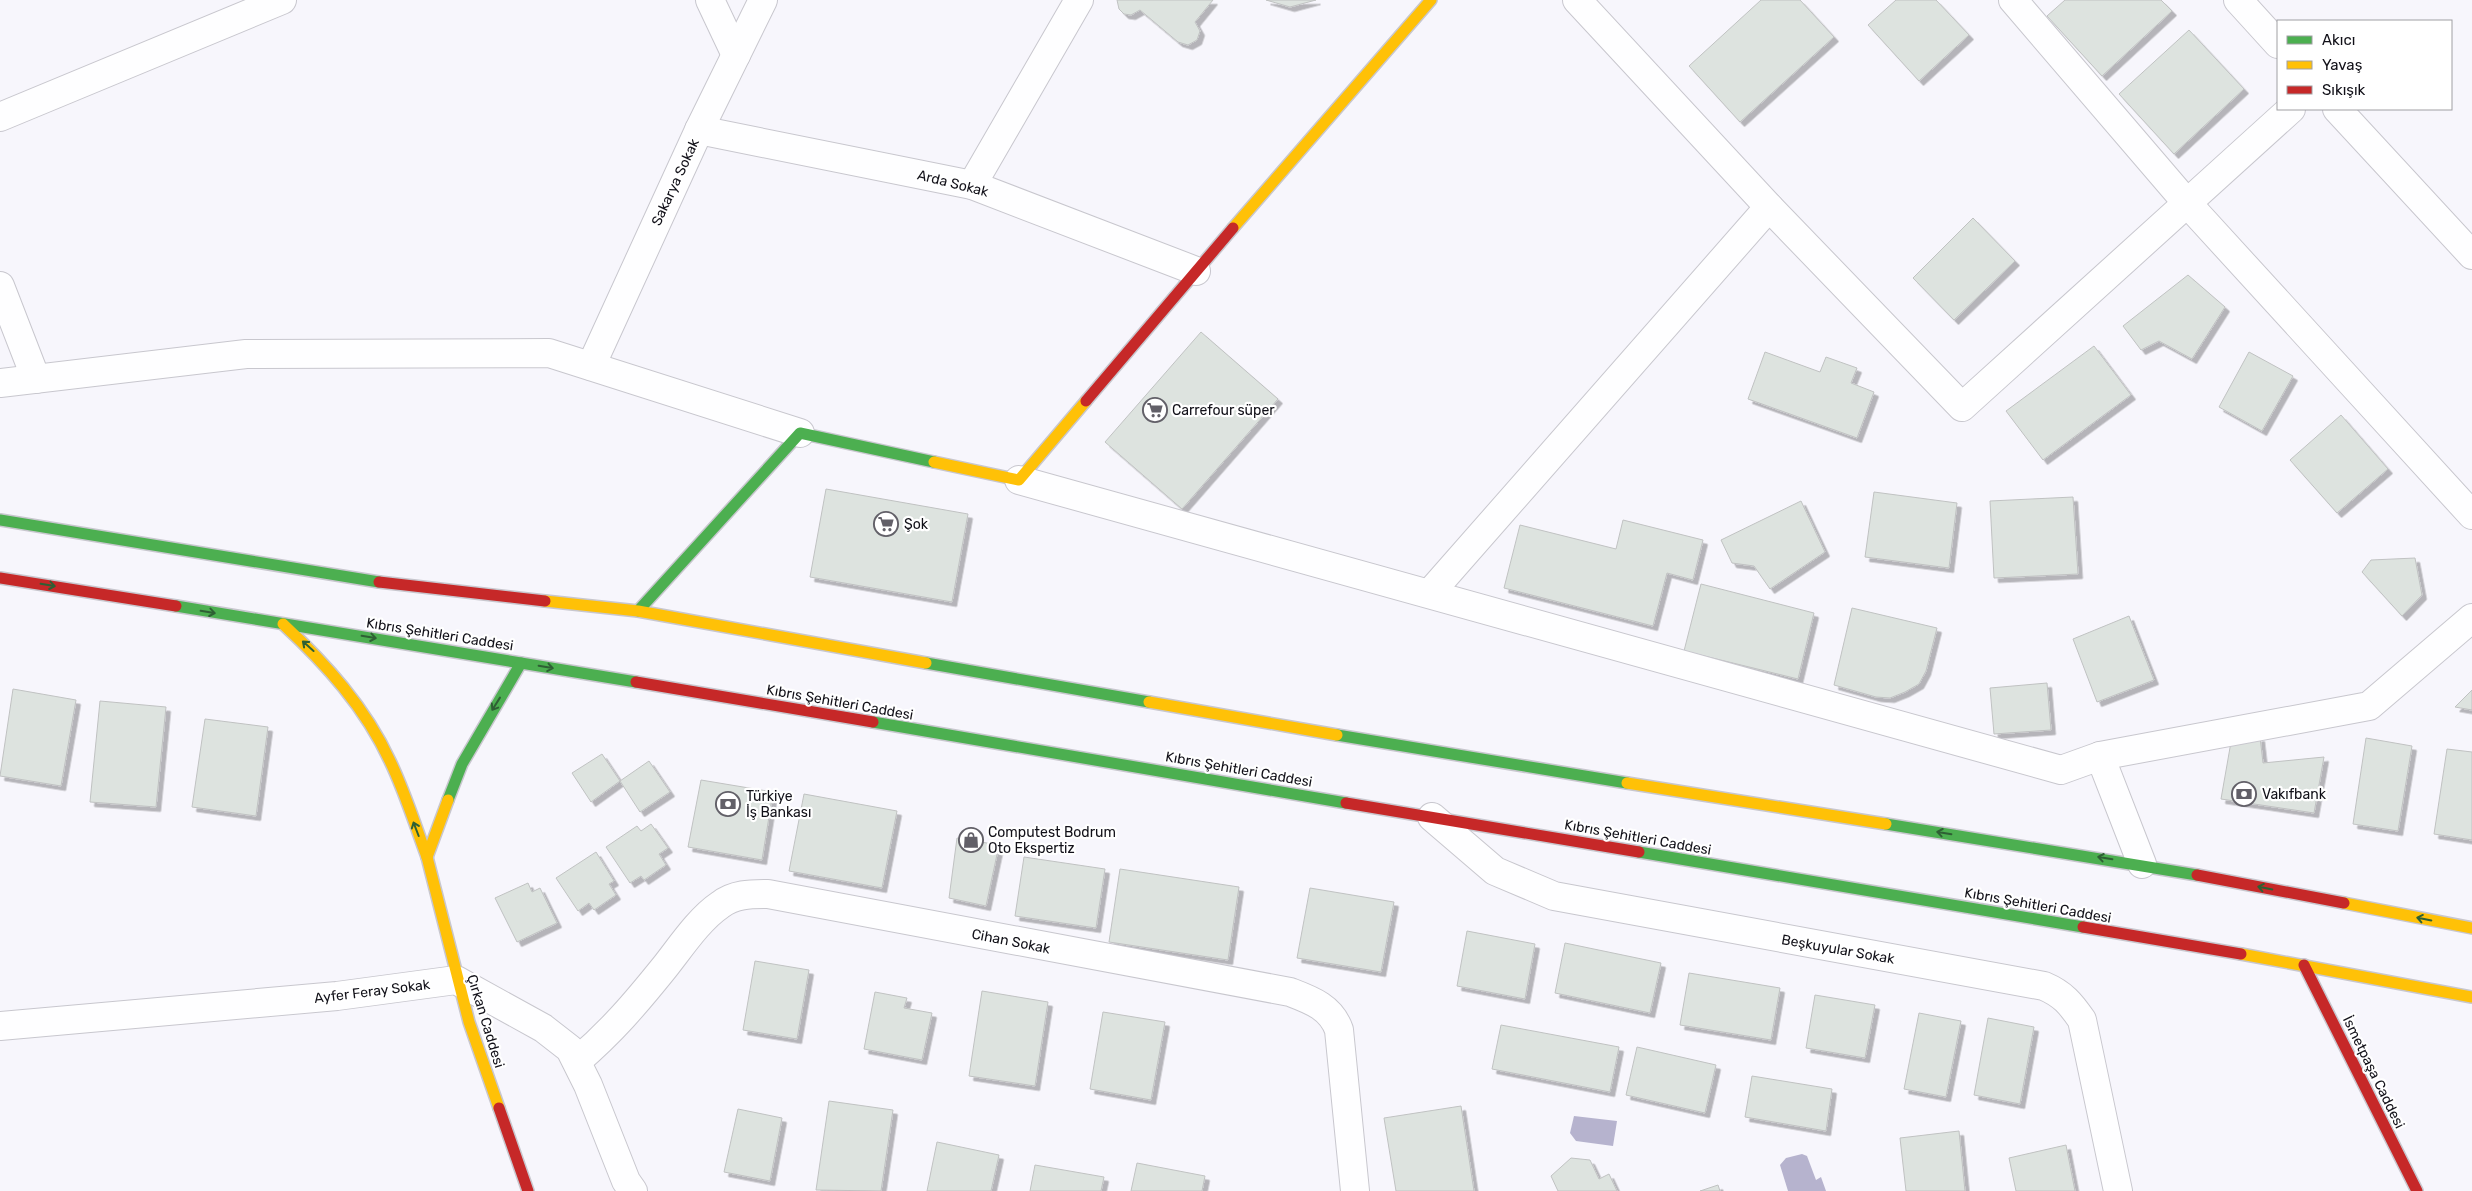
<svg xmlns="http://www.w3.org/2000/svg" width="2472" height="1191" viewBox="0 0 2472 1191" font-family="Rubik,sans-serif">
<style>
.water{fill:#b6b3ce}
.building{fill:#dde3df;stroke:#c0c2c2;filter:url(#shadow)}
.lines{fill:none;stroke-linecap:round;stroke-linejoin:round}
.street-casing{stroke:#c8c7ce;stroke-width:30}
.fast-casing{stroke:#c8c7ce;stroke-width:14}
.slow-casing{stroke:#c8c7ce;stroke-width:14}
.jam-casing{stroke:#c8c7ce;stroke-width:14}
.street{stroke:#fefeff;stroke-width:28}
.fast{stroke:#4caf50;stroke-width:11}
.slow{stroke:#ffc107;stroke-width:11}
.jam{stroke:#c62828;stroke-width:11}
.oneway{stroke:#2e6034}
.labels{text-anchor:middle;stroke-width:4.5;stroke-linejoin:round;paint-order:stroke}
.street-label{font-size:14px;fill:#111018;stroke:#fff}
.poi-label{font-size:14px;fill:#111018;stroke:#fff;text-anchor:start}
</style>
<defs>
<filter id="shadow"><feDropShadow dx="4.5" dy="4.5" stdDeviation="0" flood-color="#0004"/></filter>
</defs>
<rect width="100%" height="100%" fill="#f7f6fc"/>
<!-- water -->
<g class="water">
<polygon points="1574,1116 1617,1121 1613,1146 1576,1141 1570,1133"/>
<polygon points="1802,1154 1807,1156 1816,1180 1821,1177 1826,1191 1788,1191 1780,1165 1786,1158"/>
</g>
<!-- building -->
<g class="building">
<polygon points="1117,0 1213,0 1195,22 1200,31 1197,40 1188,45 1178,42 1140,10 1131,15 1124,14 1119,9"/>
<polygon points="1266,0 1316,0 1290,7"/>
<polygon points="1761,0 1800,0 1834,37 1740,122 1689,66"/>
<polygon points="1896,0 1936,0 1969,35 1919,81 1868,25"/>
<polygon points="2065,0 2161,0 2172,11 2102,76 2047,16"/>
<polygon points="2189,30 2244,89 2174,154 2119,94"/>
<polygon points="1973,218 2015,261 1954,320 1913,278"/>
<polygon points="2188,275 2225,307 2192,359 2159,341 2141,350 2123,326"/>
<polygon points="1201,332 1278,399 1182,509 1105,442"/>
<polygon points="2094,346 2131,395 2043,460 2006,411"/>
<polygon points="1765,352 1820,372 1826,357 1857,368 1851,383 1874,392 1857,438 1748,399"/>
<polygon points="2249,352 2293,376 2262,431 2219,407"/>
<polygon points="2341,415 2388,469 2337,513 2290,460"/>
<polygon points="826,489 968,514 952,602 810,577"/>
<polygon points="1874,492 1957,503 1949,568 1865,557"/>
<polygon points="2073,497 2078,574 1994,578 1990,501"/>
<polygon points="1801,501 1825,552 1770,589 1754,566 1732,563 1721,540"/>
<polygon points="1623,520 1703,540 1693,580 1667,573 1653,626 1504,588 1520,525 1616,549"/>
<polygon points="2415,558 2422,595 2402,616 2362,572 2371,560"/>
<polygon points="1701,584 1814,613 1798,679 1684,651"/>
<polygon points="1852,608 1937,628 1926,671 1919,684 1905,692 1890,698 1876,697 1834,685"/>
<polygon points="2129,616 2154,680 2097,702 2073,639"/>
<polygon points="2047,683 2051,730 1994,734 1990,688"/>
<polygon points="13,689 76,700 61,786 0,776"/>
<polygon points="2472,690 2472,710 2455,707"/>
<polygon points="100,701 166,707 156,807 90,802"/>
<polygon points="205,719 268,727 256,816 192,807"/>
<polygon points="2260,737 2263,763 2324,757 2314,813 2221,799 2231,742"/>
<polygon points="2366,738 2412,746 2398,831 2353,824"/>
<polygon points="2447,749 2472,752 2472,840 2434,834"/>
<polygon points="602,754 620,781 591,802 572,773"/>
<polygon points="649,761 670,792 640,812 620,781"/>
<polygon points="701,780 773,792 762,860 688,847"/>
<polygon points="804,794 897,811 882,888 789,871"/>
<polygon points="651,824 668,848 659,854 666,865 644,880 641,876 630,883 606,847 637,826 641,831"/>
<polygon points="957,838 999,845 986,906 949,898"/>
<polygon points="596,852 614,881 609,884 616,895 594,910 589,903 578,911 556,878"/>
<polygon points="1024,857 1105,869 1096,928 1015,916"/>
<polygon points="1120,869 1239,887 1228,960 1109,942"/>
<polygon points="528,883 532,892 540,888 557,923 517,942 495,898"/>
<polygon points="1310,888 1394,902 1381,972 1297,958"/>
<polygon points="1467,931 1535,944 1525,999 1457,986"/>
<polygon points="1565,943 1661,963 1650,1013 1555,993"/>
<polygon points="755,961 809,970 797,1039 743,1030"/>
<polygon points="1689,973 1780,988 1771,1040 1680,1025"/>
<polygon points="982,991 1048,1002 1035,1086 969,1076"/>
<polygon points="875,992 907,998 904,1008 932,1013 922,1060 864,1049"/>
<polygon points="1815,995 1875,1005 1865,1058 1806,1048"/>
<polygon points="1103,1012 1165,1022 1151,1100 1090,1089"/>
<polygon points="1919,1013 1961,1021 1946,1097 1904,1089"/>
<polygon points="1988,1018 2034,1027 2020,1104 1974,1095"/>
<polygon points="1501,1025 1619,1047 1610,1092 1492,1069"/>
<polygon points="1637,1047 1716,1065 1705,1113 1626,1095"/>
<polygon points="1752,1076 1832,1089 1826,1131 1745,1117"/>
<polygon points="829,1101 893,1110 881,1191 816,1190"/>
<polygon points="1461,1106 1474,1191 1396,1191 1384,1118"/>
<polygon points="738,1109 782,1118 770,1181 724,1172"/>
<polygon points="1959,1131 1965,1191 1906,1191 1900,1138"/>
<polygon points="937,1142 999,1155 991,1191 927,1191"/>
<polygon points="2066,1145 2075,1191 2016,1191 2009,1158"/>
<polygon points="1571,1158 1590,1160 1599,1179 1609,1174 1617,1191 1558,1191 1551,1176"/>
<polygon points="1137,1163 1205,1176 1202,1191 1131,1191"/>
<polygon points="1035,1165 1104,1177 1101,1191 1030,1191"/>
<polygon points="1718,1185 1720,1191 1700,1191"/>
</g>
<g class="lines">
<defs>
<g id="street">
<polyline points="710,0 736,55"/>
<polyline points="1577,0 1769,207 1962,407 2291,109"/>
<polyline points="2013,0 2187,203 2472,515"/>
<polyline points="2238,0 2278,44"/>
<polyline points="2337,109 2472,255"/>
<polyline points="0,117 282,0"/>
<polyline points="699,130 972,185 1196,271"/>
<polyline points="972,185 1079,0"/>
<polyline points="0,286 36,379"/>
<polyline points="591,366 699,130 763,0"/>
<polyline points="0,383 246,354 549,353 800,433"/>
<polyline points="1019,480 2061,770 2100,756 2142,864"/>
<polyline points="1430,593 1769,207"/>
<polyline points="2100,756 2369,706 2472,618"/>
<path d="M1432 817 1495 871 1554 896 2044 986C2063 994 2071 1004 2082 1020L2118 1191"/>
<polyline points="0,1026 337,996 456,980 543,1028 570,1049 588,1085 626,1181 633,1191"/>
<path d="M577 1061C612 1031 635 1004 664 968 680 948 699 919 720 905 734 894 750 894 768 894L1290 992C1311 1000 1331 1007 1339 1030L1355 1191"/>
</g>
<g id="fast">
<polyline points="0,520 379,582"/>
<polyline points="176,606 636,682"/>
<polyline points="638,611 800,433 934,462"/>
<polyline points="926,663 1149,702"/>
<polyline points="873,722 1346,803"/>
<polyline points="1337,735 1627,783"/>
<polyline points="448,800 462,764 521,663"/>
<polyline points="1886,824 2197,875"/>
<polyline points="1639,852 2083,927"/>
</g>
<g id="slow">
<polyline points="1233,228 1431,0"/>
<polyline points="934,462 1019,480 1086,401"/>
<polyline points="545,601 638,611 926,663"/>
<path d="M283 624C326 664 365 707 390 761 405 792 415 825 427 857L448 800"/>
<polyline points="1149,702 1337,735"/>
<polyline points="1627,783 1886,824"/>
<polyline points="427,857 469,1022 499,1108"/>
<polyline points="2344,903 2472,928"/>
<polyline points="2241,954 2472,997"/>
</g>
<g id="jam">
<polyline points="1086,401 1233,228"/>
<polyline points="0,578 176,606"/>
<polyline points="379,582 545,601"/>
<polyline points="636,682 873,722"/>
<polyline points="1346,803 1639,852"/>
<polyline points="2197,875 2344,903"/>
<polyline points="2083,927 2241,954"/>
<polyline points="2304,965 2417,1191"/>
<polyline points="499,1108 528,1191"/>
</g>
</defs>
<!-- street casing -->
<use href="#street" class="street-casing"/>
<!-- fast casing -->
<use href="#fast" class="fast-casing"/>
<!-- slow casing -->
<use href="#slow" class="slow-casing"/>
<!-- jam casing -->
<use href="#jam" class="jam-casing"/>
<!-- street -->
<use href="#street" class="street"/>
<!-- fast -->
<use href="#fast" class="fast"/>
<!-- slow -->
<use href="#slow" class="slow"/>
<!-- jam -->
<use href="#jam" class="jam"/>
</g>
<!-- one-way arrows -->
<defs><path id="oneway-shaft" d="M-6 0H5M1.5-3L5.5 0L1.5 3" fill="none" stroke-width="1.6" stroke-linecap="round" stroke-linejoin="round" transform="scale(1.25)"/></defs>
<g class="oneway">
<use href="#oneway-shaft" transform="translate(48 585) rotate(9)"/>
<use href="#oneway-shaft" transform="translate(208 612) rotate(9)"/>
<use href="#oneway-shaft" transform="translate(369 637) rotate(9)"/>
<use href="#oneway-shaft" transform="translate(308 646) rotate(-138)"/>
<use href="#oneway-shaft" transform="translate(546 667) rotate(10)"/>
<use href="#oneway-shaft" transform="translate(496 704) rotate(122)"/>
<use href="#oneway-shaft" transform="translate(416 829) rotate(-111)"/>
<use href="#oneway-shaft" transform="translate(1944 833) rotate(-171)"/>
<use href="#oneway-shaft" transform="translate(2105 858) rotate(-171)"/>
<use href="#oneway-shaft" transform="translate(2265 888) rotate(-169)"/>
<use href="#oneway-shaft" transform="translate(2424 919) rotate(-169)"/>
</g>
<!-- icons -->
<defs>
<symbol id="supermarket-ring" viewBox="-11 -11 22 22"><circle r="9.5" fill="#fff" stroke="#626068" stroke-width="1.5"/><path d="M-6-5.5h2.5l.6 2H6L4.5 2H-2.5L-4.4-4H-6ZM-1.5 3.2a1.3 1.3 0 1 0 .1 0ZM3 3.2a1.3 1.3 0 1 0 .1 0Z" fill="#626068"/></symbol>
<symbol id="bank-ring" viewBox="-11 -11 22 22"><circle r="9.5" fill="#fff" stroke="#626068" stroke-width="1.5"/><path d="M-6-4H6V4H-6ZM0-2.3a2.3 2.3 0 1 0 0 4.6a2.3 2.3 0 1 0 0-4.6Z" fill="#626068"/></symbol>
<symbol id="shop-ring" viewBox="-11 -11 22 22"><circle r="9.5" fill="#fff" stroke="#626068" stroke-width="1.5"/><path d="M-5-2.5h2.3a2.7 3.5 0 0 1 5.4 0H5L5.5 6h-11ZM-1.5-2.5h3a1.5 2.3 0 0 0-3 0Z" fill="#626068"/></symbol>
</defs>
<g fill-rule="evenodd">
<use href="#supermarket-ring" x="1141" y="396" width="28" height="28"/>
<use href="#supermarket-ring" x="872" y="510" width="28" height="28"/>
<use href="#bank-ring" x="2230" y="780" width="28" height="28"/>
<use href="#bank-ring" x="714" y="790" width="28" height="28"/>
<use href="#shop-ring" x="957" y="826" width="28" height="28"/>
</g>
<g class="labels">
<!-- street labels -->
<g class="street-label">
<text transform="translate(675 182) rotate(-65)" y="5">Sakarya Sokak</text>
<text transform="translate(953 183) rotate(14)" y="5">Arda Sokak</text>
<text transform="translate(440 634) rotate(9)" y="5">Kıbrıs Şehitleri Caddesi</text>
<text transform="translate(840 702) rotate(10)" y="5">Kıbrıs Şehitleri Caddesi</text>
<text transform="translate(1239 769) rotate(10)" y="5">Kıbrıs Şehitleri Caddesi</text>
<text transform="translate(1638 837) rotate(10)" y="5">Kıbrıs Şehitleri Caddesi</text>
<text transform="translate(2038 905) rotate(10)" y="5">Kıbrıs Şehitleri Caddesi</text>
<text transform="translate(1011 941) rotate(11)" y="5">Cihan Sokak</text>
<text transform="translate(1838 949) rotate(10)" y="5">Beşkuyular Sokak</text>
<text transform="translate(372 991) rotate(-7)" y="5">Ayfer Feray Sokak</text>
<text transform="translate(486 1021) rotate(73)" y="5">Çırkan Caddesi</text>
<text transform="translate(2374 1072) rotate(64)" y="5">İsmetpaşa Caddesi</text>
</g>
<!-- poi labels -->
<g class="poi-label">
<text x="1172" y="415">Carrefour süper</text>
<text x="904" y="529">Şok</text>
<text x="2262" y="799">Vakıfbank</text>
<text x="746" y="801">Türkiye<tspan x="746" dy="16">İş Bankası</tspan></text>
<text x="988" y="837">Computest Bodrum<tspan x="988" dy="16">Oto Ekspertiz</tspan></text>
</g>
</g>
<!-- legend -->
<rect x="2277" y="20" width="175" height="90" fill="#ffffff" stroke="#a09fa3"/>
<rect x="2287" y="36" width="25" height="8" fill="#4caf50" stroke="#a09fa3"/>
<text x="2322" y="45" font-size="15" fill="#111018">Akıcı</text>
<rect x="2287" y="61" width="25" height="8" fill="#ffc107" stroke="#a09fa3"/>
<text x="2322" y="70" font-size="15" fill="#111018">Yavaş</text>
<rect x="2287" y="86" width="25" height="8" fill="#c62828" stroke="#a09fa3"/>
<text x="2322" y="95" font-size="15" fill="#111018">Sıkışık</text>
</svg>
